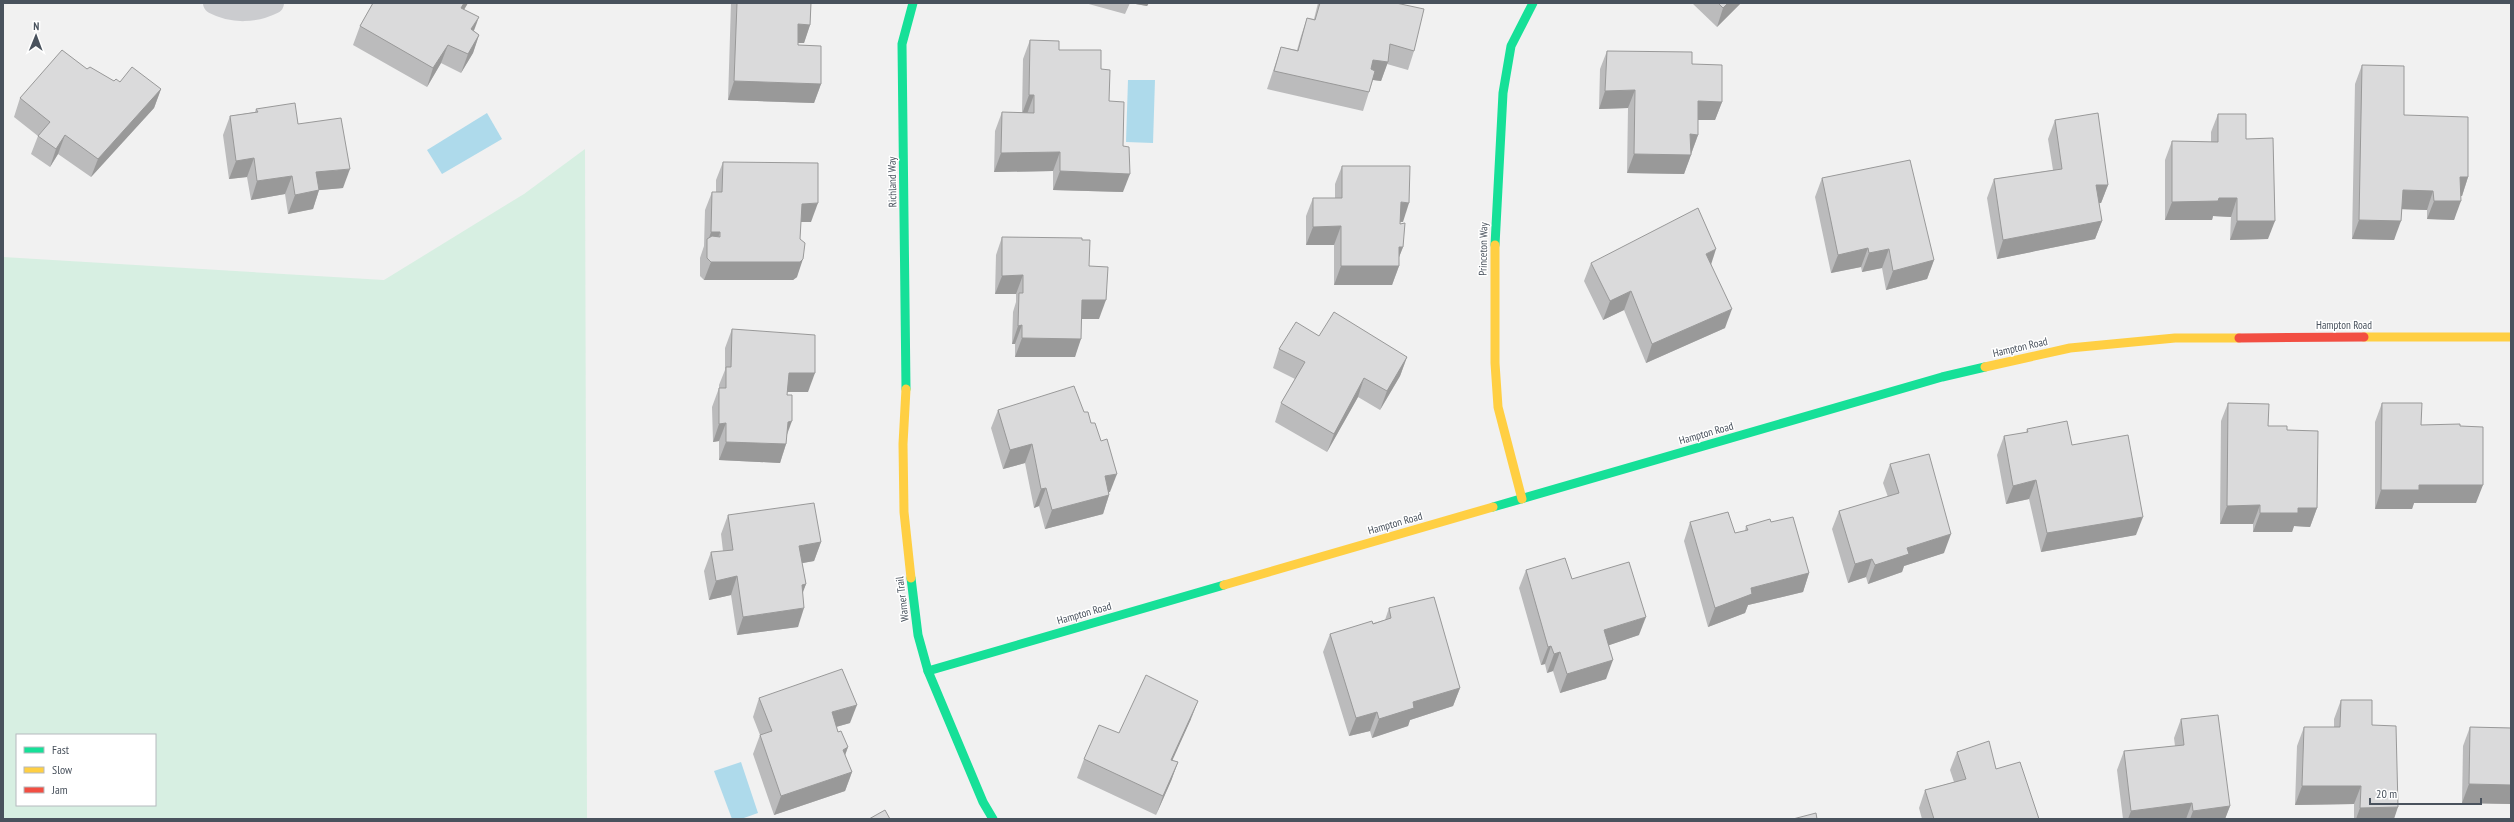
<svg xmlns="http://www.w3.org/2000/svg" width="2514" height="822" viewBox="0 0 2514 822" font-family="'PT Sans Narrow',sans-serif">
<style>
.green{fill:#d7efe2;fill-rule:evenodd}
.water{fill:#aedaeb}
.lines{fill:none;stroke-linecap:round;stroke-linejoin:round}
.street{stroke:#cbcccf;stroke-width:22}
.fast{stroke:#16e098;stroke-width:9}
.slow{stroke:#ffcf43;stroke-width:9}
.jam{stroke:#f24e42;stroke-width:9}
.wall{fill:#bbbbbc}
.shaded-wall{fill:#999}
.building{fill:#dadadb;stroke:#999}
.labels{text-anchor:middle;stroke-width:3;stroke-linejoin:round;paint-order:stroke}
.street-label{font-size:11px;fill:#49525d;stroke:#fff}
</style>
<rect width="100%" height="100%" fill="#f1f1f1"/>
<!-- green -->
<path class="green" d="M585 149 587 819H3V257L384 280 524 194ZM17 735H155V805H17Z"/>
<!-- water -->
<g class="water">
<polygon points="1128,80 1155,80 1153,143 1126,142"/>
<polygon points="487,113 502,139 442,174 427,150"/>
<polygon points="741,762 758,813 741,819 732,819 714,771"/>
</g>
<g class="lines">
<!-- street -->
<path class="street" d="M214 3C233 13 255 12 273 3"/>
<!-- fast -->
<g class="fast">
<polyline points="1495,245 1503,93 1511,46 1533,3"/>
<polyline points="906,389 902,44 913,3"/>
<polyline points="1493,507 1942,377 1985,367"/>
<polyline points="911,578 918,635 928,671 983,802 993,819"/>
<polyline points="928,671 1224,585"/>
</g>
<!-- slow -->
<g class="slow">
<polyline points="1495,245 1495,363 1498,407 1522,499"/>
<polyline points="2364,337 2511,337"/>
<polyline points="1985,367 2070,348 2175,338 2239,338"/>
<polyline points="906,389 903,444 904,512 911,578"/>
<polyline points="1224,585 1493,507"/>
</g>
<!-- jam -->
<polyline class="jam" points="2239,338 2364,337"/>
</g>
<!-- wall -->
<g class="wall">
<polygon points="373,3 468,3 464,9 474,31 479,35 473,53 461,73 441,63 427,87 353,45 360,26"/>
<polygon points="731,3 811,3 810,25 804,43 798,43 798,45 821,84 814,103 728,100"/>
<polygon points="1085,3 1149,3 1147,6 1130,3 1125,14"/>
<polygon points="1318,3 1396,3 1414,51 1408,70 1387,64 1381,81 1373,80 1369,92 1363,111 1267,89 1281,47 1297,50 1301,36 1307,18 1314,19"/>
<polygon points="1692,3 1741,3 1717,27"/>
<polygon points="1030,40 1059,50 1101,69 1109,101 1123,146 1123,192 1053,190 1053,171 994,172 995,131 1002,112 1022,113 1023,59"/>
<polygon points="1607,51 1692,64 1722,102 1715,120 1698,120 1698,135 1684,174 1627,173 1628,108 1599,109 1600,69"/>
<polygon points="2362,65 2404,115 2468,177 2462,196 2461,196 2454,220 2427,219 2427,210 2402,209 2394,240 2352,239 2355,84"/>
<polygon points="87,69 114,81 161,89 154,108 91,177 58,154 50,167 31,154 38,136 14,117 20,98"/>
<polygon points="256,109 298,124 343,188 319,190 313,209 288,214 285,194 251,200 247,177 229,179 223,135 230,116 255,112"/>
<polygon points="2218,114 2246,139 2268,239 2230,240 2231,217 2213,216 2212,220 2165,220 2165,160 2172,141 2211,142 2211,132"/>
<polygon points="2055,120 2108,185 2101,203 2099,203 2102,221 2095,239 1997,259 1987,198 1994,179 2053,170 2048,139"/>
<polygon points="723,162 811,222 801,222 797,277 793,280 704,280 700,276 700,258 704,246 705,210 712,192 716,192 716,180"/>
<polygon points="1342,166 1403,222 1400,222 1403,247 1399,257 1399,266 1392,285 1334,285 1334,245 1306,245 1306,216 1313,198 1335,198 1335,184"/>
<polygon points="1822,178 1934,260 1927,279 1886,290 1882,268 1862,272 1861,267 1831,273 1815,197"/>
<polygon points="1002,237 1082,240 1089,266 1099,319 1082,319 1075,357 1015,357 1015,344 1012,344 1013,312 1016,302 1016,294 995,294 996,255"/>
<polygon points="1591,263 1711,264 1725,328 1646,363 1624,310 1603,320 1584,281"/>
<polygon points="732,329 808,392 787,392 786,444 780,463 719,460 719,441 713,442 712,407 719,388 719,385 725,370 725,348"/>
<polygon points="1319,336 1407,357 1400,376 1380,410 1358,397 1327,452 1275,422 1281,403 1295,379 1273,368 1279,349"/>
<polygon points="2228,403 2268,426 2287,430 2317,508 2310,527 2294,526 2292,532 2253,532 2253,524 2220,524 2221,421"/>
<polygon points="2382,403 2421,425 2476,503 2414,503 2412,509 2375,509 2375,422"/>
<polygon points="998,410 1084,412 1091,423 1110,492 1109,492 1109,495 1103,514 1045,529 1039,506 1034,508 1025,463 1003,469 991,428"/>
<polygon points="2027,429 2072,445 2136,535 2041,552 2029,499 2006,504 1997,455 2004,436 2026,433"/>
<polygon points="1890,464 1944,553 1904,566 1902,572 1868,584 1866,577 1848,583 1832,529 1839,511 1888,497 1883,483"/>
<polygon points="728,515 821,542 814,561 802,563 806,584 802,593 798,627 737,635 731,595 709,600 704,571 711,552 723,551 721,534"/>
<polygon points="1690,522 1735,533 1745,531 1746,526 1771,522 1809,573 1803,592 1748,605 1745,613 1708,627 1684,541"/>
<polygon points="1526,570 1572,579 1639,635 1609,645 1606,679 1560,693 1553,671 1547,673 1545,664 1541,665 1519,588"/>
<polygon points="1389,608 1460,688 1453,706 1410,720 1408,726 1372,738 1370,731 1349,736 1323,652 1330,634 1385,620"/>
<polygon points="759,698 850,723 836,727 838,732 848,747 845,755 852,772 845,791 774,815 753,754 760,735 753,717"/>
<polygon points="2341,700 2372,725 2394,819 2354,819 2354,804 2295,805 2297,746 2304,727 2334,727 2334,719"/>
<polygon points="1191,719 1172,760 1178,762 1171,781 1156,815 1077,778 1084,759 1119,733"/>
<polygon points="2181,719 2230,806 2225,819 2123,819 2117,770 2124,751 2175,746 2174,738"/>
<polygon points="2470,727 2511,728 2511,804 2462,803 2463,746"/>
<polygon points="1957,752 1996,769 2039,819 1922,819 1919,808 1925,790 1954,782 1950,770"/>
</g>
<!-- shaded-wall -->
<g class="shaded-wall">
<polygon points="464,3 468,3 454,27 461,8"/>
<polygon points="1130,3 1149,3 1147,6"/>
<polygon points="1728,3 1741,3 1717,27 1723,8"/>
<polygon points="479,17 472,36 471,29"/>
<polygon points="798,24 810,25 804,43 791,43"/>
<polygon points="479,35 473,53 461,73 468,54"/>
<polygon points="448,45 441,63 427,87 433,68"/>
<polygon points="1373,60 1388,62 1381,81 1366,79"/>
<polygon points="734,81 821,84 814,103 728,100"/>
<polygon points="161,89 154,108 91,177 98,159"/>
<polygon points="1635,90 1628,108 1599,109 1605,91"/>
<polygon points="1029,95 1034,95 1027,114 1022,114"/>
<polygon points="1698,101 1722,102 1715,120 1691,120"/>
<polygon points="1690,134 1698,135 1691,154"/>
<polygon points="65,135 58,154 50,167 56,149"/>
<polygon points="1060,152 1053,171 994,172 1001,153"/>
<polygon points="1634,154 1691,155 1684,174 1627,173"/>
<polygon points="254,158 247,177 229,179 236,161"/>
<polygon points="350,169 343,188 310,191 316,172"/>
<polygon points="1060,171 1130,174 1123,192 1053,190"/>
<polygon points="292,176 285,194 251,200 257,181"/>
<polygon points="2460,177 2468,177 2462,196 2454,196"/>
<polygon points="2096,185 2108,185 2101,203 2089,204"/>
<polygon points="319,190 313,209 288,214 295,195"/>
<polygon points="2403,190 2433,191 2427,210 2396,209"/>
<polygon points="2219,198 2237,198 2231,217 2213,216 2212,220 2165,220 2172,202"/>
<polygon points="2434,201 2461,201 2454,220 2427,219"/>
<polygon points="1401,202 1409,203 1403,222 1394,221"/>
<polygon points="818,203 811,222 795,222 802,204"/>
<polygon points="2359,220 2401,221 2394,240 2352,239"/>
<polygon points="2102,221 2095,239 1997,259 2003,240"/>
<polygon points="2237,221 2275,221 2268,239 2230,240"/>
<polygon points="1341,226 1334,245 1306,245 1313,227"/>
<polygon points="711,232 720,232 714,251 707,244"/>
<polygon points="1399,247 1403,247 1396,265"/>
<polygon points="1868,248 1861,267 1831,273 1838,255"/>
<polygon points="1716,249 1710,268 1706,254"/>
<polygon points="1889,249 1882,268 1862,272 1869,253"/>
<polygon points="803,259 797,277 793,280 704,280 711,262"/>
<polygon points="1934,260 1927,279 1886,290 1893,271"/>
<polygon points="1341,266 1399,266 1392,285 1334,285"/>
<polygon points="1023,275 1016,294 995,294 1002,276"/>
<polygon points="1631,291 1624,310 1603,320 1610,301"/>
<polygon points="1082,300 1106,300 1099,319 1075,319"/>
<polygon points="1732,309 1725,328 1646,363 1652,344"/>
<polygon points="1022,325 1015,344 1012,344 1018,326"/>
<polygon points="1022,338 1081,339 1075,357 1015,357"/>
<polygon points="1407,357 1400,376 1380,410 1387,391"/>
<polygon points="789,373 815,373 808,392 782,392"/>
<polygon points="1364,378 1358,397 1327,452 1334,434"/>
<polygon points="792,421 785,440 788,422"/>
<polygon points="726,423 719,441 713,442 719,424"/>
<polygon points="726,442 786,444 780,463 719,460"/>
<polygon points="1032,444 1025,463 1003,469 1010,450"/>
<polygon points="1117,474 1110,492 1098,494 1105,476"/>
<polygon points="2036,480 2029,499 2006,504 2013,486"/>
<polygon points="2419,485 2483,485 2476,503 2414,503 2412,509 2375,509 2381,490"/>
<polygon points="1046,488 1039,506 1034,508 1041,489"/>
<polygon points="1109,495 1103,514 1045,529 1052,510"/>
<polygon points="2260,505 2253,524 2220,524 2227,506"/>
<polygon points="2298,508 2317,508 2310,527 2294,526 2292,532 2253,532 2260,513"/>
<polygon points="2143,517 2136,535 2041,552 2047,533"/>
<polygon points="1951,534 1944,553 1904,566 1902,572 1868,584 1875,565 1907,548"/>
<polygon points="821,542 814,561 792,565 799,546"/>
<polygon points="1872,559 1866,577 1848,583 1855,564"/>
<polygon points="1809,573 1803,592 1748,605 1745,613 1708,627 1715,608 1751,588"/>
<polygon points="737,576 731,595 709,600 716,581"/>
<polygon points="806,584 799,603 802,585"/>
<polygon points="804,608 798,627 737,635 743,617"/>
<polygon points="1646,617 1639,635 1598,649 1604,630"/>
<polygon points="1551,646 1545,664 1541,665 1548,647"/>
<polygon points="1560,652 1553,671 1547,673 1554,654"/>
<polygon points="1613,660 1606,679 1560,693 1567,674"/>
<polygon points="1460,688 1453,706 1410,720 1408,726 1372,738 1379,719 1413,702"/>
<polygon points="1198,701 1191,719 1164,779 1171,760"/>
<polygon points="857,705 850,723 825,730 832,712"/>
<polygon points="1377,712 1370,731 1349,736 1356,718"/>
<polygon points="848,747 841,766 843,750"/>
<polygon points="1178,762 1171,781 1156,815 1163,796"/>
<polygon points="852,772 845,791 774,815 781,796"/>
<polygon points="2469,784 2511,785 2511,804 2462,803"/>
<polygon points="2302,786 2361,786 2354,804 2295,805"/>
<polygon points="2192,803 2186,819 2128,819 2131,811"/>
<polygon points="2230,806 2225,819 2190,819 2193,811"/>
<polygon points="2398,807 2394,819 2356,819 2360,808"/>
</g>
<!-- building -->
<g class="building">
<polygon points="373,3 464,3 461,8 479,17 471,29 479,35 468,54 448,45 433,68 360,26"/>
<polygon points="737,3 811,3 810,25 798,24 798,45 821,46 821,84 734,81"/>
<polygon points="1320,3 1396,3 1424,9 1414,51 1390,44 1388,62 1373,60 1371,69 1375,71 1369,92 1274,71 1281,47 1298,51 1307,18 1315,20"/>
<polygon points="1718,3 1728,3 1723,8"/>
<polygon points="1030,40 1059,41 1059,50 1101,50 1101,69 1110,70 1109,101 1124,102 1123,146 1129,147 1130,174 1060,171 1060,152 1001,153 1002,112 1034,113 1034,95 1029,95"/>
<polygon points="62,50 87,69 90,67 114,81 116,79 120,82 132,67 161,89 98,159 65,135 56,149 38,136 50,122 20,98"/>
<polygon points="1607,51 1692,52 1692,64 1722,65 1722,102 1698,101 1698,135 1690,134 1691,155 1634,154 1635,90 1605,91"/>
<polygon points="2362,65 2404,66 2404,115 2468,117 2468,177 2460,177 2461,201 2434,201 2433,191 2403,190 2401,221 2359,220"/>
<polygon points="295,103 298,124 341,118 350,169 316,172 319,190 295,195 292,176 257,181 254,158 236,161 230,116 258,112 256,109"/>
<polygon points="2098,113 2108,185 2096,185 2102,221 2003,240 1994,179 2062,169 2055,120"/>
<polygon points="2218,114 2246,114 2246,139 2273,138 2275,221 2237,221 2237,198 2219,198 2218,201 2172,202 2172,141 2218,142"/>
<polygon points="1910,160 1934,260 1893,271 1889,249 1869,253 1868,248 1838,255 1822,178"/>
<polygon points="723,162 818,163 818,203 802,204 800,239 805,243 803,259 800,262 711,262 707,258 707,239 712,236 720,237 720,232 711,232 712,192 722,192"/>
<polygon points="1342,166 1410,166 1409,203 1401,202 1400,224 1405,223 1403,247 1399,247 1399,266 1341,266 1341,226 1313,227 1313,198 1342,198"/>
<polygon points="1698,208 1716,249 1706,254 1732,309 1652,344 1631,291 1610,301 1591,263"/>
<polygon points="1002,237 1082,238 1082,240 1090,240 1089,266 1108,267 1106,300 1082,300 1081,339 1022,338 1022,325 1018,326 1019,293 1023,293 1023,275 1002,276"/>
<polygon points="1334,312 1407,357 1387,391 1364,378 1334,434 1281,403 1305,362 1279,349 1296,322 1319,336"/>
<polygon points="732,329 815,335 815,373 789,373 787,395 792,395 792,421 788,422 786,444 726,442 726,423 719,424 719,388 726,388 726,367 731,367"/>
<polygon points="1074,386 1084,412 1088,412 1091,423 1095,423 1101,441 1107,439 1117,474 1105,476 1109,495 1052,510 1046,488 1041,489 1032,444 1010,450 998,410"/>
<polygon points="2228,403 2269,404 2268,426 2287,426 2287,430 2318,431 2317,508 2298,508 2298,513 2260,513 2260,505 2227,506"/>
<polygon points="2382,403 2422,403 2421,425 2460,424 2460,426 2483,427 2483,485 2419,485 2419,490 2381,490"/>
<polygon points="2067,421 2072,445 2128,435 2143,517 2047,533 2036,480 2013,486 2004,436 2028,432 2027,429"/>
<polygon points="1929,454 1951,534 1907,548 1909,554 1875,565 1872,559 1855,564 1839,511 1899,493 1890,464"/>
<polygon points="814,503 821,542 799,546 806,584 802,585 804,608 743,617 737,576 716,581 711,552 733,550 728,515"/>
<polygon points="1728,512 1735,533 1748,530 1746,526 1770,519 1771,522 1793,517 1809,573 1751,588 1752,594 1715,608 1690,522"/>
<polygon points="1565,558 1572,579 1629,562 1646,617 1604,630 1613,660 1567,674 1560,652 1554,654 1551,646 1548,647 1526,570"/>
<polygon points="1434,597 1460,688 1413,702 1414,708 1379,719 1377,712 1356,718 1330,634 1372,621 1373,624 1391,618 1389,608"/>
<polygon points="842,669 857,705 832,712 838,732 841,731 848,747 843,750 852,772 781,796 760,735 772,731 759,698"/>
<polygon points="1146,675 1198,701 1171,760 1178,762 1163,796 1084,759 1099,725 1119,733"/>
<polygon points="2341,700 2372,700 2372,725 2396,726 2398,807 2360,808 2361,786 2302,786 2304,727 2340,727"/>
<polygon points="2218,715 2230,806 2193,811 2192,803 2131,811 2124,751 2184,745 2181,719"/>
<polygon points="2470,727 2511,728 2511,785 2469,784"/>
<polygon points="1989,741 1996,769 2020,762 2039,819 1934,819 1925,790 1966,779 1957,752"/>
<polygon points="885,810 890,819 869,819"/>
<polygon points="1816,813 1817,819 1793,819"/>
</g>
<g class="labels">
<!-- street labels -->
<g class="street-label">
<text transform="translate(892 182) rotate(-91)" y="4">Richland Way</text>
<text transform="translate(1483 249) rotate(-89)" y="4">Princeton Way</text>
<text x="2344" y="329">Hampton Road</text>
<text transform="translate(2020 347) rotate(-13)" y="4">Hampton Road</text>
<text transform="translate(1706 433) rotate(-16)" y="4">Hampton Road</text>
<text transform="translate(1395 523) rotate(-16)" y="4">Hampton Road</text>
<text transform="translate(902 599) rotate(-97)" y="4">Warner Trail</text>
<text transform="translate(1084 613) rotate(-16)" y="4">Hampton Road</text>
</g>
</g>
<!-- border -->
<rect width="2514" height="822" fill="none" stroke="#49525d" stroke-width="8"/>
<!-- legend -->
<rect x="16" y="734" width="140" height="72" fill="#ffffff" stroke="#b6babe"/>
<rect x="24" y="747" width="20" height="6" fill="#16e098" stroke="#b6babe"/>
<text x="52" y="754" font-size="12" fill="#49525d">Fast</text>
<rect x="24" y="767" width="20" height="6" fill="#ffcf43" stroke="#b6babe"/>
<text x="52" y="774" font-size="12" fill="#49525d">Slow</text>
<rect x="24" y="787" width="20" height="6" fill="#f24e42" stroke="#b6babe"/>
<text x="52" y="794" font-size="12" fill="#49525d">Jam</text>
<!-- north arrow -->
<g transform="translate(36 36) rotate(1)" stroke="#ffffff" stroke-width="3" paint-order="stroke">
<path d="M0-3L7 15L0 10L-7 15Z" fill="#49525d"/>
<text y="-6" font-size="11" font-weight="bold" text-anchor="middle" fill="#49525d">N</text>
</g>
<!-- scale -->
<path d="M2370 798v6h111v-6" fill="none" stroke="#49525d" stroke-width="2"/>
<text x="2376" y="798" font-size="12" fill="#49525d" stroke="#ffffff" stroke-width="3" paint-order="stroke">20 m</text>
</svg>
